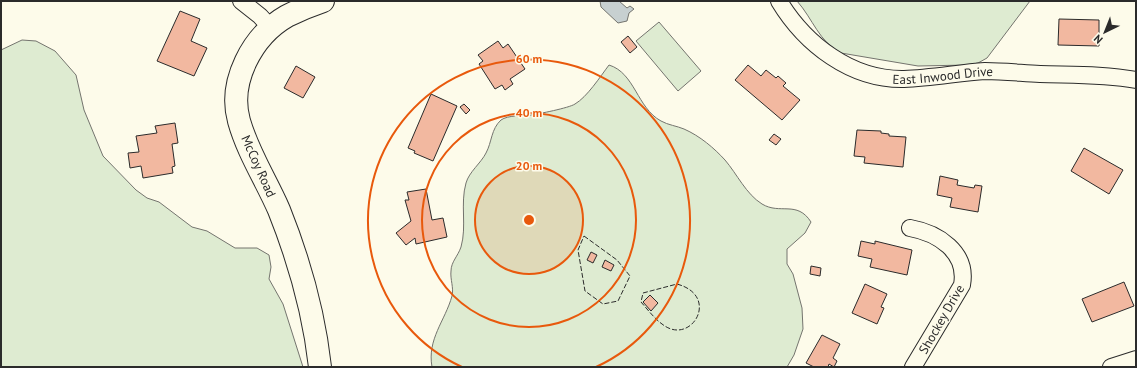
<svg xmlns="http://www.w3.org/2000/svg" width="1137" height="368" viewBox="0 0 1137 368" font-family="'PT Sans',sans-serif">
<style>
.green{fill:#deebd1;stroke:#74746e}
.water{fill:#c7d0d0;stroke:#74746e}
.building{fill:#f2b8a0;stroke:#2b2b2b}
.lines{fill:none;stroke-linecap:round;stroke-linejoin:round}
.street-casing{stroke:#2b2b2b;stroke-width:18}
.secondary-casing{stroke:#2b2b2b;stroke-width:24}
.street{stroke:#fdfbea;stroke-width:16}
.secondary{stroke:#fdfbea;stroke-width:22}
.fence{stroke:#2b2b2b;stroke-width:1;stroke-dasharray:5 2;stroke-linecap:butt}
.ring{fill:none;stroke:#e8590c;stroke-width:2}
.labels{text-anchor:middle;stroke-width:3;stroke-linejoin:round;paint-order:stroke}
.street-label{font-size:13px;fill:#2b2b2b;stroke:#fdfbea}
.centre{fill:#e8590c;stroke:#fdfbea;stroke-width:2}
.ring-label{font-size:12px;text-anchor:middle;font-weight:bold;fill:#e8590c;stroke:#fdfbea;stroke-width:3;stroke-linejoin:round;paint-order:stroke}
</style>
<rect width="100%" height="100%" fill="#fdfbea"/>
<!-- green -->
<g class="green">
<path d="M797 1H1030L987 58 978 63 968 65 918 66 841 53C819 42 813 19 797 1Z"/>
<polygon points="659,22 701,71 678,91 636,41"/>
<polygon points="22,40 36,41 55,51 76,75 84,110 103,156 136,190 147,198 159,202 192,227 207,231 235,248 257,248 269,255 271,267 269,279 283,304 303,367 1,367 1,50"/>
<path d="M609 65C635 73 637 108 661 121 668 125 677 126 684 129 700 136 714 148 725 160 737 174 746 194 762 204 780 215 797 200 811 222L805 233 787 249V264L793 274 802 308 803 329 794 355 787 367H432C427 339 445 321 452 296 454 288 450 279 451 271 451 262 458 256 461 247 467 226 460 204 466 183 469 172 481 163 486 153 492 142 491 129 501 120 508 115 522 116 531 115 538 114 569 108 575 104 587 97 600 77 609 65Z"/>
</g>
<!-- water -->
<polygon class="water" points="600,1 619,1 627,8 630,6 634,9 629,13 627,21 618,23 601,7"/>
<!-- building -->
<g class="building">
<polygon points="180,11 200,19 191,41 207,48 194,76 157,61"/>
<polygon points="1059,19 1099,20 1099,46 1058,45"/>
<polygon points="628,36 637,47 630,53 621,42"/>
<polygon points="498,41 503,48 508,44 525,69 510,79 513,84 505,90 502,85 495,89 479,64 483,61 478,55"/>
<polygon points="748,65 761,76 766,70 776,78 778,76 786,83 783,86 800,100 782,120 735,80"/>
<polygon points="296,66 315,77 303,98 284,88"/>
<polygon points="431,94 457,106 433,161 414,153 415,151 408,148"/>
<polygon points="464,104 470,110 466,114 460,107"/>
<polygon points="175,123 178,143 172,144 175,166 172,167 173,173 143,178 141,166 130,168 128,153 139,152 136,136 157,133 155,126"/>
<polygon points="857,130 881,131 881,133 889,134 889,136 906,137 903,167 864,163 865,157 854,156"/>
<polygon points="774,134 781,139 776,145 769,140"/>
<polygon points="1084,148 1123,170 1109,194 1071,171"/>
<polygon points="940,176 958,180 957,185 974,188 975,185 982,186 978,212 950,207 952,198 937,195"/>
<polygon points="426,189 432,220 443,218 447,237 416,244 415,238 406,245 396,233 411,221 405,200 409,200 407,192"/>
<polygon points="861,241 875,244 875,241 912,250 907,275 870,267 872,259 858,256"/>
<polygon points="591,252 597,255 593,263 587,260"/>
<polygon points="605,260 614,265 611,271 602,267"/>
<polygon points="811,266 821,268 820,276 810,274"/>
<polygon points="1124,282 1134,306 1092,322 1082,299"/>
<polygon points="865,284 887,294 881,307 884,308 877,324 852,313"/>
<polygon points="650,295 658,303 651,311 643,302"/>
<polygon points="822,335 840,344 833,358 837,361 834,367 829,364 828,367 814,367 806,363"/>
</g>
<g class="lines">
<defs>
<g id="street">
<polyline points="241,1 260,16 271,28"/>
<path id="s1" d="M779 1C805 44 851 80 904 79 931 78 958 73 985 71 1003 71 1021 73 1040 74 1072 75 1104 74 1136 80"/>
<path d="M910 228C938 233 968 252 962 285L913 367"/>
<polyline points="1111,367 1136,359"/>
</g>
<path id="secondary" d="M320 367C314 313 299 260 279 210 266 180 248 153 239 121 228 82 252 36 287 16 299 10 311 5 323 1"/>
</defs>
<!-- street casing -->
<use href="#street" class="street-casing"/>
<!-- secondary casing -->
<use href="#secondary" class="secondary-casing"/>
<!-- street -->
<use href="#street" class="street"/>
<!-- secondary -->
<use href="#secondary" class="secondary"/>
<!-- fence -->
<g class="fence">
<polygon points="584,236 617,260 630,276 618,301 603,304 585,291 578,250"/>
<path d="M677 284C717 295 696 337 671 329 659 325 649 311 641 302L643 293Z"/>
</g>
</g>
<!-- distance rings -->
<circle cx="529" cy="220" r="54" fill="#e8590c" fill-opacity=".12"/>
<g class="ring">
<circle cx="529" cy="220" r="54"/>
<circle cx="529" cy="220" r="107"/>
<path d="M462 367A161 161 0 1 1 596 367"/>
</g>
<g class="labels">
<!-- street labels -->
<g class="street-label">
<text dy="5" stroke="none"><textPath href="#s1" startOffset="193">East Inwood Drive</textPath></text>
<text transform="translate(259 166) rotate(66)" y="5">McCoy Road</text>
<text transform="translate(941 319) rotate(-60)" y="5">Shockey Drive</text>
</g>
</g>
<circle cx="529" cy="220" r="6" class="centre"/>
<g class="ring-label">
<text x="529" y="63">60 m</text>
<text x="529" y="117">40 m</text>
<text x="529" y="170">20 m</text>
</g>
<!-- border -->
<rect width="1137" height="368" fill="none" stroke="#2b2b2b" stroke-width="4"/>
<!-- north arrow -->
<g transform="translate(1105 32) rotate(223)" stroke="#fdfbea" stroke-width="3" paint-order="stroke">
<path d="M0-3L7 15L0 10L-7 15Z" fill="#2b2b2b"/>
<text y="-6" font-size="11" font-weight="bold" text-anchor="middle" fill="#2b2b2b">N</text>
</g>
</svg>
